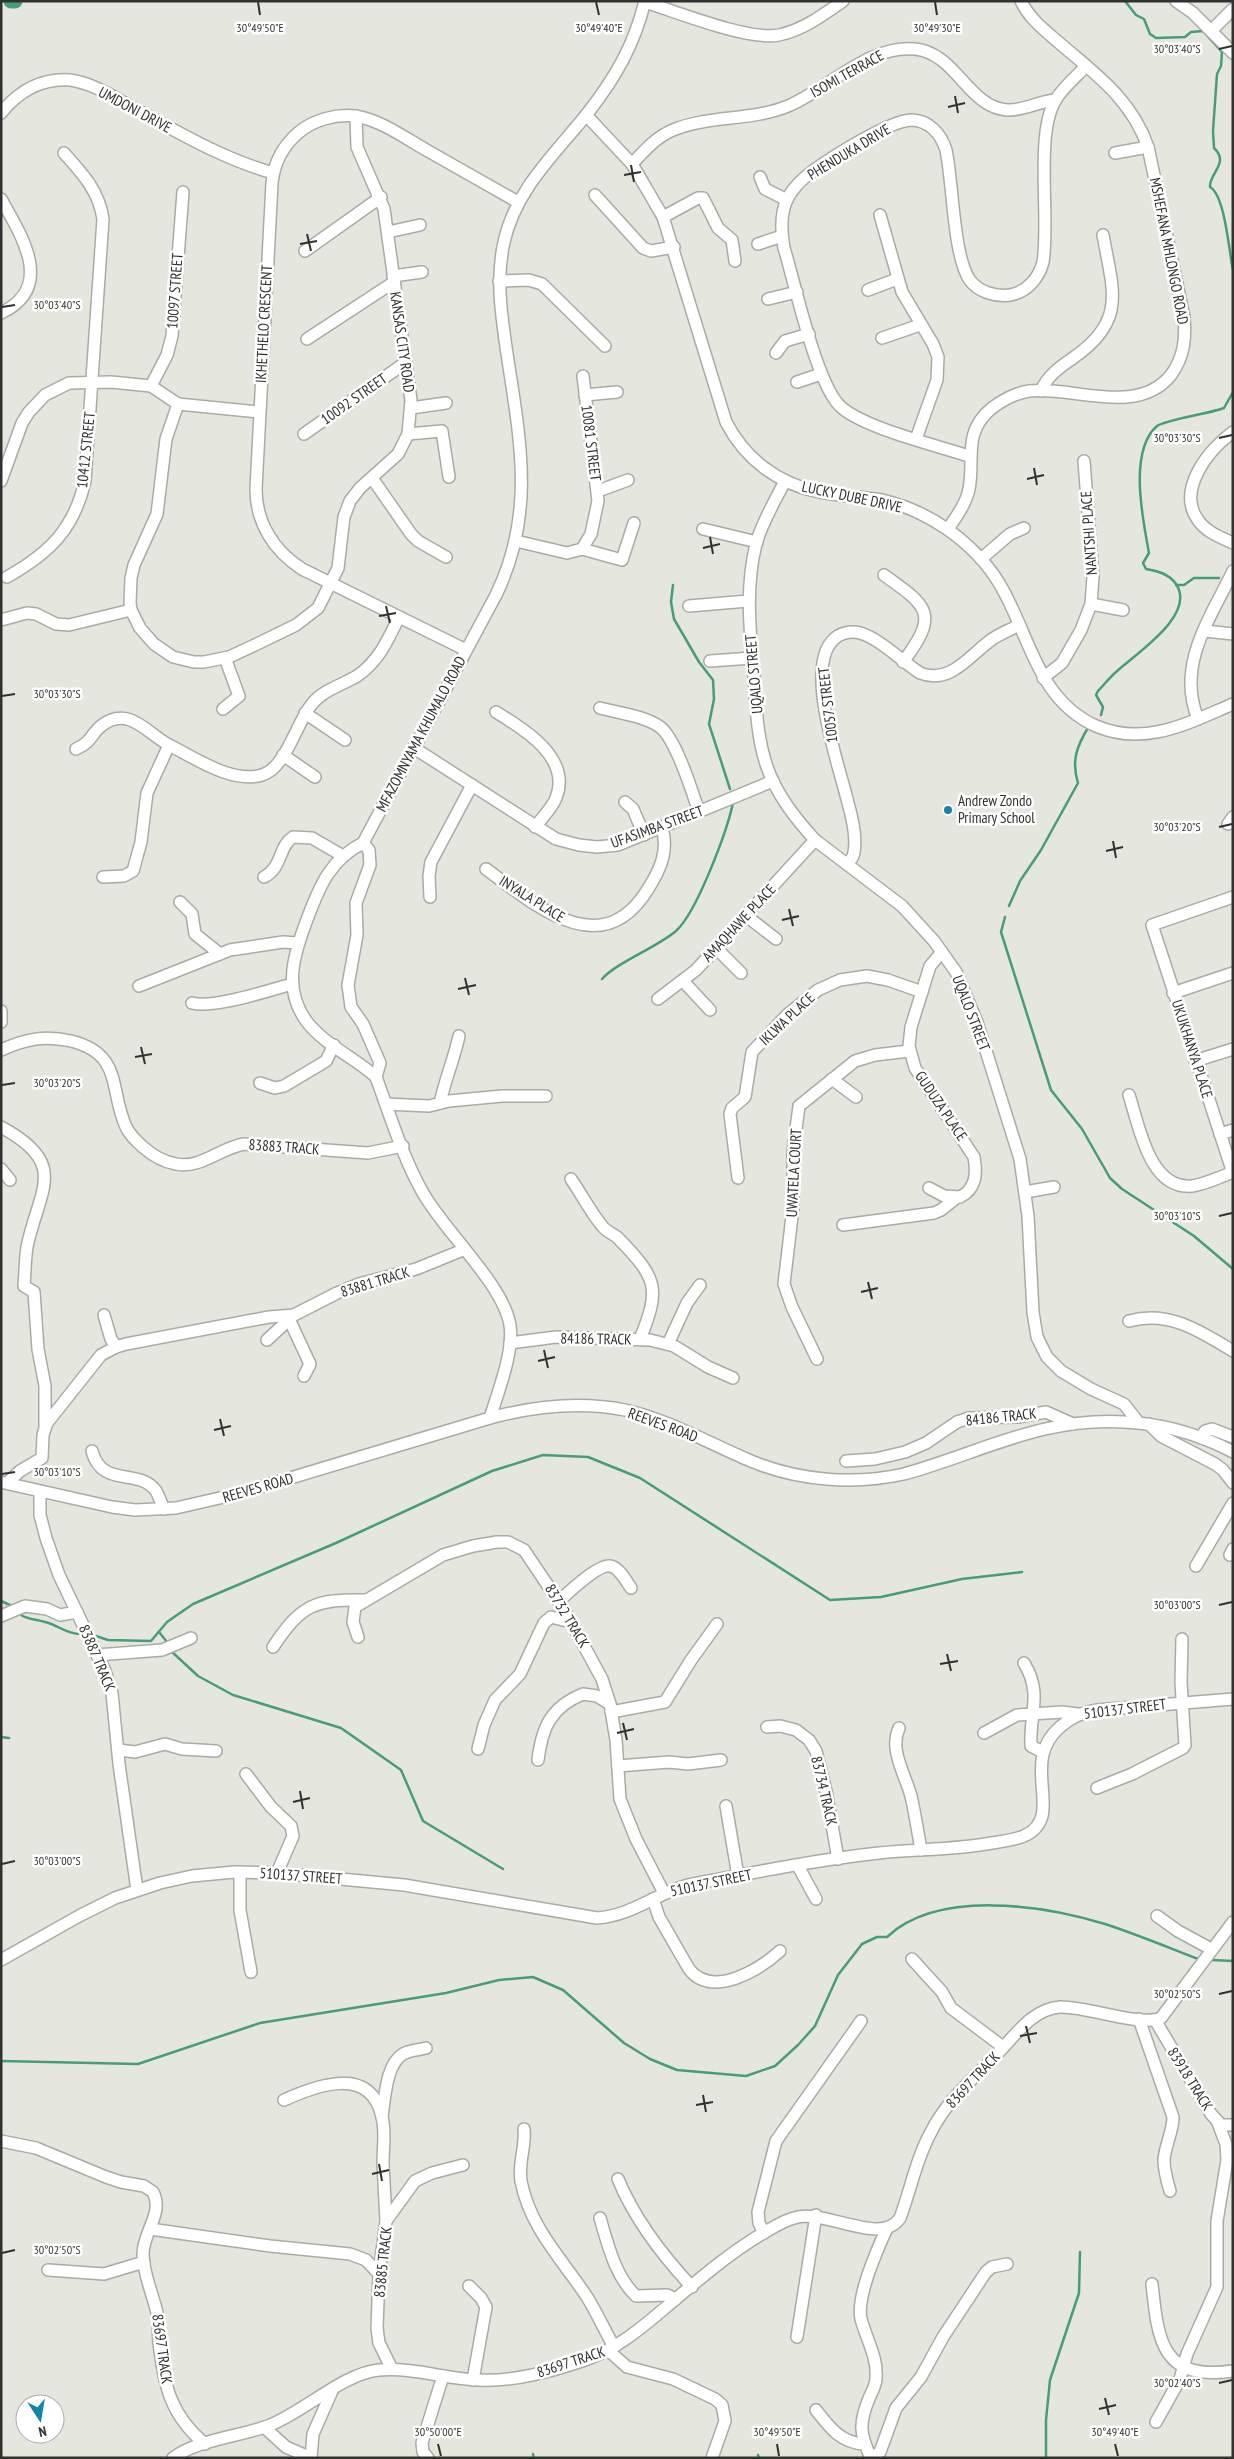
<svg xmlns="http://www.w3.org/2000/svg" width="1234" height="2459" viewBox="0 0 1234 2459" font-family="'PT Sans Narrow',sans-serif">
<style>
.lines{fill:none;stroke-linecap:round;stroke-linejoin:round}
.stream{stroke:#459e78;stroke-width:2.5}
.river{stroke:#459e78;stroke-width:15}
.minor-casing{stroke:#a9aca4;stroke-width:14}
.minor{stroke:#fff;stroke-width:11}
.ticks{fill:none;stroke:#31322f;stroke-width:2}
.poi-dot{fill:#1384ab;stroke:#fff;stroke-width:2}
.labels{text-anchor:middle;stroke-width:5;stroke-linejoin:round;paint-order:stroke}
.street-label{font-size:15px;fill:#31322f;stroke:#fff}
.poi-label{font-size:15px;fill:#31322f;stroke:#fff;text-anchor:start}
.ticks-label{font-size:12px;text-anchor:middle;fill:#31322f;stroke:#fff;stroke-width:5;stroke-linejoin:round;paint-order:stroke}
</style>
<rect width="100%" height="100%" fill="#e5e7df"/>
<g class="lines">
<!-- stream -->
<g class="stream">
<path d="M1125 1 1136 15 1144 19 1150 34 1156 38 1185 37 1191 32 1203 31 1222 52 1221 66 1217 74 1213 131 1214 148C1230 163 1209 173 1210 187 1225 195 1229 252 1233 270"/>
<polyline points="673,585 671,602 674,619 699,662 713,680 714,699 709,724 730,789"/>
<polyline points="1176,585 1184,585 1194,578 1219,578"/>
<path d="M1101 715 1103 707 1096 695 1098 691C1104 685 1109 678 1116 672 1135 654 1197 615 1176 584 1169 574 1158 571 1146 569L1143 563 1149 553C1143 520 1128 451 1157 426 1165 420 1212 413 1224 408L1233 392"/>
<path d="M1009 906 1020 881 1041 850 1078 783C1071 760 1077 746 1089 726"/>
<polyline points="1005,917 1001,932 1051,1090 1082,1129 1110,1178 1122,1189 1194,1236 1233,1269"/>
<path d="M602 979C617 962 656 948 676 931 697 912 727 831 733 803"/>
<polyline points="1,1601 12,1606"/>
<path d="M21 1615C29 1620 36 1619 45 1622 58 1625 66 1634 80 1634"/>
<polyline points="159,1632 167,1642"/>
<polyline points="93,1635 108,1640 151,1641 167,1622 193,1604 336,1543 492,1471 543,1455 588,1457 640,1478 830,1600 881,1597 962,1579 1022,1572"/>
<polyline points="171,1651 198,1676 233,1695 341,1728 401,1770 423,1821 503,1869"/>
<polyline points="1,1737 9,1738"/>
<polyline points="1212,1960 1233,1961"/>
<path d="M1 2061 138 2064 260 2023 446 1993 499 1980 533 1977 563 1990 624 2043 650 2059 677 2070 746 2076 775 2066 798 2045 815 2026 838 1975 862 1944 877 1937H887C938 1889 1043 1905 1105 1924 1136 1934 1167 1947 1198 1959"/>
<polyline points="533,2454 534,2458"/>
<polyline points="758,2455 759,2458"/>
<polyline points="1046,2458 1046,2420 1050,2380 1079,2293 1080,2252"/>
</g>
<!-- river -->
<polyline class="river" points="11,1 15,1"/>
<defs>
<g id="minor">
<polyline points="1176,1 1193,13 1233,53"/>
<path d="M645 2C677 12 749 41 779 35 803 30 823 15 843 1"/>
<polyline points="1211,31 1233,9"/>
<path d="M1 113C18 92 41 78 70 80 94 83 118 100 139 111 183 135 224 159 273 173"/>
<path d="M586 115 632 164 663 217 726 422C745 459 778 484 819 492 840 497 861 496 882 500 905 505 928 516 947 529 967 543 987 563 999 583 1030 634 1036 699 1096 726 1145 747 1188 723 1233 704"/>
<polyline points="1115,153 1148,147"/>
<path d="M632 164C644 151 656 137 673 130 709 115 752 121 788 106 828 89 870 44 915 49 956 53 968 107 1007 110 1023 111 1040 101 1055 100"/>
<polyline points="760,177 765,189 787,200"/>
<polyline points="595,195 643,248 651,251 674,247"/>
<path d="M1 199C21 235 56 287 1 313"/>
<polyline points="880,215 902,292 933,344 938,357 937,380 916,439"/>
<polyline points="663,217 698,198 703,198 718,228 732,240 735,261"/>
<polyline points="388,232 420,225"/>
<polyline points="758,244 782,236"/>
<polyline points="305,251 381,197"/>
<polyline points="393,276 422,272"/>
<polyline points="499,281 529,280 542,284 605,346"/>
<polyline points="868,290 897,279"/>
<polyline points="768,299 797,292"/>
<polyline points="882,338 920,325"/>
<polyline points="307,339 394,282"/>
<polyline points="776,353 785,341 809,334"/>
<polyline points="797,382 821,374"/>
<polyline points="151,386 167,355 172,336 183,192"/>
<path d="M1041 391C1047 376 1060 367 1073 358 1127 321 1113 291 1103 235"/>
<polyline points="585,395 617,392"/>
<polyline points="178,404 166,439 157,514 134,565 131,578 130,603 131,610 140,628 154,644 173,657 194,662 204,662 229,657 257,644 296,625 318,608 338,568 344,517 350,501 360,488 398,454 408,434 411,400 384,209 357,147 356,116"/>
<polyline points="411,408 446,403"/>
<path d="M1233 432C1209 449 1176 490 1198 520 1206 532 1220 537 1233 543"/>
<polyline points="304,434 405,363"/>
<polyline points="408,434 442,431 449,477"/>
<path d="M969 456C935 445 868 429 842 408 817 388 795 283 784 248 781 232 780 215 787 199 793 188 803 178 813 171 832 157 889 121 911 120 929 120 941 134 946 150 953 183 953 253 969 279 978 292 995 297 1010 295 1027 292 1039 278 1043 262 1050 220 1035 135 1055 101 1062 88 1076 77 1086 66"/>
<polyline points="372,478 411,534 418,541 446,557"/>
<polyline points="1,481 22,423 29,412 45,395 69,383 111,382 151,386 178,404 259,412"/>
<path d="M785 481C775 501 762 522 756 544 745 588 750 631 754 676 756 707 757 738 767 767 777 795 795 818 815 840L902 906 934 941 956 972 977 1022 1020 1159 1028 1216 1033 1312 1037 1337 1047 1357 1061 1371 1091 1389 1124 1404 1138 1422"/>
<polyline points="598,491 628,480"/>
<polyline points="703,529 757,542"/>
<path d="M948 529C956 517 966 504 969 489 975 460 962 432 992 408 1003 400 1015 393 1029 391 1074 386 1137 417 1171 375 1184 357 1186 339 1184 317L1148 147C1131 98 1094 73 1057 41 1043 29 1029 18 1021 1"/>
<polyline points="516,541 567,553 582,549 591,534 598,501 583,376"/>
<polyline points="582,549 622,560 634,523"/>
<polyline points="981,559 1010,534 1024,528"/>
<path d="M884 575C929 607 939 614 903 662"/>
<path d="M7 577C48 554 74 530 85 481L103 219C99 191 82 173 64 153"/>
<polyline points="1091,604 1123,610"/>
<polyline points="689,606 748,601"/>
<polyline points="1,620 27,613 36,614 56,624 69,625 131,610"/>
<polyline points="1205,631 1233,634"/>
<path d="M466 650 302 569C274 551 256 523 256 489L272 183C274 163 283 146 298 133 313 120 335 114 355 116 381 120 405 138 428 151 458 168 488 185 518 202"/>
<polyline points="710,661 752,658"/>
<polyline points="1043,678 1062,663 1081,630 1091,604 1093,577 1084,461"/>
<path d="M600 708C619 713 645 716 660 727 676 739 692 791 699 812"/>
<polyline points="223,709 239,696 225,658"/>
<path d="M496 712C524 729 572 758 556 798 552 808 542 818 535 827"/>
<polyline points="305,713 345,740"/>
<path d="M1198 719C1176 665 1210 619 1233 571"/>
<polyline points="414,748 556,839 579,845 597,847 618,845 773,781"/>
<path d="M76 749C93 741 90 735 101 726 128 704 148 734 169 745"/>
<polyline points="283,755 315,777"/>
<polyline points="625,802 633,809 644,835"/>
<polyline points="1228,824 1233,817"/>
<polyline points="363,843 369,850 370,865 356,903 357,935 348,985 351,1007 363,1024 380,1063 376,1077"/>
<path d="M847 864C850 861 854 857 854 852 857 837 852 817 848 803 840 768 800 659 838 636 844 632 853 631 860 633 879 638 903 662 920 673 950 685 969 656 991 640 999 634 1010 630 1019 625"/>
<path d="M486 869C536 906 602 964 648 889 660 870 669 851 662 828"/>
<path d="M103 877 124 876 133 871 141 842 147 793 169 745C195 758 232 784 262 775 286 768 296 723 312 704 323 690 342 685 357 676 378 662 388 640 399 617"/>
<path d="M264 877C283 867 278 847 293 837L312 838 343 856"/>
<polyline points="430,897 429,876 431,862 472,785"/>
<polyline points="1233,897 1152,925 1233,1173"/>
<polyline points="180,902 192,914 195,934 220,954"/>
<polyline points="745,915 776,939"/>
<polyline points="716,948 741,973"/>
<polyline points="683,981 710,1010"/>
<polyline points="139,986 230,950 283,942 298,943"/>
<polyline points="1173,993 1233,973"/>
<polyline points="658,999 696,970 815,840"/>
<path d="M192 1003C213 1009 270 990 292 984"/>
<polyline points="1,1011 1,1022"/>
<path d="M1 1050C26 1039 44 1035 71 1041 123 1054 109 1089 126 1127 130 1135 136 1141 143 1147 152 1155 164 1162 176 1164 201 1169 220 1148 244 1144L368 1153 403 1146"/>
<polyline points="1195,1061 1233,1049"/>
<polyline points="832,1079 856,1097"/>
<polyline points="260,1083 275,1088 284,1086 326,1061 334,1045"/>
<path d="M1129 1095C1139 1125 1149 1190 1192 1186 1206 1184 1220 1177 1233 1172"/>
<path d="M440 1103C445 1080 454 1059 459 1036"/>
<polyline points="386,1104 429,1106 449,1101 502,1096 546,1096"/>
<path d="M1 1127C70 1164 39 1189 27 1247 25 1260 25 1273 24 1286L34 1292 38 1349 45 1386V1428"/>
<polyline points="1220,1134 1233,1130"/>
<polyline points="1,1169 10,1180"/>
<polyline points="738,1178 730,1114 732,1108 745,1097 752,1052 787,1015 818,990 840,980 867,976 888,980 922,992"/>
<path d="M571 1179C582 1195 591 1213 603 1227 607 1232 614 1234 618 1238 657 1278 661 1288 640 1339"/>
<path d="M929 1188 944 1196 960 1197C976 1189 977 1174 974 1157L915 1068 909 1046 911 1027 930 966 942 952"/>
<polyline points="1025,1192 1054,1187"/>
<polyline points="843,1225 934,1213 941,1210 956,1198"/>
<polyline points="104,1315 111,1339 116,1347"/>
<polyline points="289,1319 310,1364 304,1376"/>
<path d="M1129 1321C1169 1310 1200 1331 1233 1351"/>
<polyline points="267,1340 294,1315 337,1293 359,1284 416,1269 463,1250"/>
<polyline points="510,1343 556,1337 650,1340 674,1346 708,1367 733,1378"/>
<polyline points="668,1344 687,1303 700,1285"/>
<polyline points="817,1359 792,1307 784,1284 793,1208 793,1152 799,1106 855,1061 875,1055 909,1051"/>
<path d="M490 1418C498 1392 514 1352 510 1325 503 1284 445 1232 423 1193 403 1158 390 1115 376 1077 355 1058 325 1045 307 1022 282 989 294 953 308 917 320 885 331 859 363 843L496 595C537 511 519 435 506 347 501 312 496 278 504 242 516 189 554 155 587 114 615 78 634 46 645 1"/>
<polyline points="1149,1424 1161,1436 1215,1464 1223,1470 1233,1483"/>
<polyline points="1201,1438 1205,1431 1212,1429 1233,1437"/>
<path d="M92 1451C102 1489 139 1467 156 1491 159 1496 161 1503 164 1509"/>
<polyline points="846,1461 875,1459 905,1452 926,1443 957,1422 969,1418 1018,1417 1046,1412 1073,1424"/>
<path d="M1 1482 112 1507 135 1510 176 1508 237 1494 490 1418C535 1406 579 1401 625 1410 670 1420 710 1444 751 1461 799 1481 854 1485 904 1474 952 1461 997 1440 1045 1429 1108 1414 1175 1421 1233 1452"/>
<polyline points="7,1483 20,1471 42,1458 43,1435 47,1423 101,1355 116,1347 126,1344 269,1317 294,1315"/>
<polyline points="40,1492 40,1515 46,1538 59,1575 105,1671 112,1693 119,1764 137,1890"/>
<polyline points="1230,1555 1233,1549"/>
<polyline points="1196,1566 1233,1503"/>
<path d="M559 1601C568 1593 598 1564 610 1566 619 1567 626 1581 631 1588"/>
<polyline points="1,1616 25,1606 47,1609 60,1615 77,1612"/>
<polyline points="358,1637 353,1622 355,1607 443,1555 473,1546 497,1542 508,1542 524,1550 565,1611 602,1679 610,1704 616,1740 620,1799 636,1839 664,1893"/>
<path d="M273 1647C301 1605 314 1599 365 1600"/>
<polyline points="97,1655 162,1650 191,1638"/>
<path d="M1024 1663C1043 1694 1029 1714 1031 1746L1043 1752"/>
<polyline points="611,1712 665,1702 691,1660 717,1624"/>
<polyline points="767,1727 780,1726 796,1730 809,1740 816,1751 826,1791 838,1859"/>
<path d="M899 1728C889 1750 905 1774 911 1796 915 1814 918 1832 921 1850"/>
<polyline points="984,1733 1017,1715 1062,1712 1078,1714"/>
<polyline points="478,1749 484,1725 495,1700 520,1674 544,1623 551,1617 571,1622"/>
<polyline points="119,1750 135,1752 165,1744 182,1749 216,1751"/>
<path d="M538 1760C542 1727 551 1707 583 1694L597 1696 610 1704"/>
<polyline points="618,1766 669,1762 688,1764 721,1760"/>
<polyline points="246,1774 271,1807 291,1826 293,1836 277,1873"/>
<polyline points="1097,1788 1132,1774 1183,1748 1185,1745 1181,1682 1182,1639"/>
<polyline points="726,1806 738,1876"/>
<polyline points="798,1866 816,1899"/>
<polyline points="240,1872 240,1910 251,1972"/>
<path d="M653 1899 659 1917 689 1969C712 1999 759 1970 780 1951"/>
<polyline points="1157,1916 1178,1931 1211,1949"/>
<polyline points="912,1959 942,1992 951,2008 1003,2047"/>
<path d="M1 1960 79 1916 115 1898 160 1883 192 1876 234 1872 277 1873 404 1885 597 1918C631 1916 657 1893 688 1885 751 1873 815 1860 879 1853 917 1849 955 1850 992 1843 1003 1841 1016 1840 1026 1835 1066 1815 1018 1763 1060 1727 1071 1717 1082 1712 1097 1710L1233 1699"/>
<path d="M1139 2019 1173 2117C1173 2132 1165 2145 1164 2160 1164 2171 1167 2181 1170 2191"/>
<polyline points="1155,2020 1211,2114 1221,2125 1233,2125"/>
<path d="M284 2100C319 2084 371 2066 382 2117 386 2132 383 2148 383 2163 384 2183 385 2202 386 2221"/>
<path d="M382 2116C385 2098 386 2064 403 2054 410 2050 419 2050 426 2048"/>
<path d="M524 2129C526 2147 518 2162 521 2181 530 2228 562 2259 587 2297 597 2313 605 2331 614 2347"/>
<path d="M1 2141 36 2148 106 2177 121 2182 144 2186 153 2192C164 2213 143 2232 143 2254 143 2274 153 2294 157 2313 159 2323 158 2333 159 2343 164 2386 171 2416 205 2444"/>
<path d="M618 2179C635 2220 661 2254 692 2287"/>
<path d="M600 2218C608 2245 615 2276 636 2296L667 2295 676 2299"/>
<polyline points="150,2229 270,2246 350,2254 366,2260 379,2274"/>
<polyline points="764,2233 759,2223 758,2212 776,2141 861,2021"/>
<polyline points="48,2270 104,2274 144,2262"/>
<path d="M1152 2284C1158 2342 1162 2381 1233 2371"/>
<polyline points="469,2286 481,2298 486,2307 473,2380"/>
<polyline points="797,2337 816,2215"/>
<polyline points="609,2351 627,2367 673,2379 715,2399 722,2405 725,2421 712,2458"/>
<polyline points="392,2369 379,2343 377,2328 379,2274 386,2221 415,2181 432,2173 463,2165"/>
<path d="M816 2410C829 2427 841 2443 864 2444"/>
<polyline points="1156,2422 1180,2379 1187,2354 1217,2287 1217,2221 1227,2160 1226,2144 1218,2123"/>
<polyline points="264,2427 286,2447 311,2458"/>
<path d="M173 2458C196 2440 241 2436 268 2426 304 2412 344 2373 379 2370 412 2367 446 2379 479 2380 514 2382 552 2371 585 2360 617 2349 640 2329 665 2308 697 2281 729 2253 765 2232 774 2227 783 2221 794 2218 825 2208 881 2247 900 2218 911 2189 916 2159 931 2132 947 2100 973 2079 997 2054 1015 2036 1032 2009 1060 2007 1087 2006 1139 2027 1161 2018L1233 1922"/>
<polyline points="311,2458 313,2434 332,2391"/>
<polyline points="428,2458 423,2452 422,2443 443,2376"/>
<polyline points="871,2458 880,2452 896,2408 921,2377 943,2337 986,2272 992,2267 1007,2264"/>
<path d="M871 2458C859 2433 859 2422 870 2396 873 2390 876 2385 876 2378 878 2358 866 2338 861 2319 856 2297 877 2250 887 2228"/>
</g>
</defs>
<!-- minor casing -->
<use href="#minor" class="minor-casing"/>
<!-- minor -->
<use href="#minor" class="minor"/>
</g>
<!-- ticks -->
<path class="ticks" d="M258 2 260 15M596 2 599 15M935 2 937 15M1219 49 1232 46M955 96 958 113M948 107 965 103M631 165 634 182M624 175 641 172M307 234 311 251M300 244 317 241M2 307 15 305M1219 438 1232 435M1034 468 1037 485M1027 479 1044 475M710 537 713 554M703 548 720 544M386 606 390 623M379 616 396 613M2 696 15 694M1219 827 1232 824M1113 841 1116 858M1106 851 1123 847M789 909 793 926M782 920 799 916M465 978 469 995M458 989 476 985M141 1047 145 1064M135 1057 152 1054M2 1085 15 1083M1219 1216 1232 1213M868 1282 872 1299M861 1292 878 1288M544 1350 548 1368M538 1361 555 1357M220 1419 224 1436M214 1430 231 1426M2 1474 15 1472M1219 1605 1232 1602M947 1654 951 1671M940 1664 958 1661M623 1723 627 1740M617 1733 634 1729M300 1791 303 1809M293 1802 310 1798M2 1864 15 1861M1219 1994 1232 1991M1026 2026 1030 2043M1020 2036 1037 2033M703 2095 706 2112M696 2105 713 2102M379 2164 382 2181M372 2174 389 2170M2 2253 15 2250M1219 2383 1232 2380M1105 2398 1109 2415M1099 2409 1116 2405M438 2444 441 2456M777 2444 779 2456M1115 2444 1118 2456"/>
<!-- markers -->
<circle class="poi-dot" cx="948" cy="810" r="5"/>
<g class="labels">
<!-- street labels -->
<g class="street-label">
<text transform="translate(847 74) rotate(-29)" y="5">ISOMI TERRACE</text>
<text transform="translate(135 110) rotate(28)" y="5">UMDONI DRIVE</text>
<text transform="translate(849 152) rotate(-31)" y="5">PHENDUKA DRIVE</text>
<text transform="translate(1169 251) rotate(79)" y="5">MSHEFANA MHLONGO ROAD</text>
<text transform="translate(175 291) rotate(-86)" y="5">10097 STREET</text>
<text transform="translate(264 324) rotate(-87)" y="5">IKHETHELO CRESCENT</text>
<text transform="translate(402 342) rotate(82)" y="5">KANSAS CITY ROAD</text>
<text transform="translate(354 399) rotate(-35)" y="5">10092 STREET</text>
<text transform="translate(591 443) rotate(83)" y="5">10081 STREET</text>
<text transform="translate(86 450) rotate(-84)" y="5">10412 STREET</text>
<text transform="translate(852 497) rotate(12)" y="5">LUCKY DUBE DRIVE</text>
<text transform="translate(1089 533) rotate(-94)" y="5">NANTSHI PLACE</text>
<text transform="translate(754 674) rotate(-95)" y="5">UQALO STREET</text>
<text transform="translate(828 705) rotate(-97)" y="5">10057 STREET</text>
<text transform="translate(421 734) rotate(-62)" y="5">MFAZOMNYAMA KHUMALO ROAD</text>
<text transform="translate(657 827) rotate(-20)" y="5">UFASIMBA STREET</text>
<text transform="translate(532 899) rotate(32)" y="5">INYALA PLACE</text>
<text transform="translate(739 923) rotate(-47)" y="5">AMAQHAWE PLACE</text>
<text transform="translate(971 1013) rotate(69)" y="5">UQALO STREET</text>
<text transform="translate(787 1019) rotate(-43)" y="5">IKLWA PLACE</text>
<text transform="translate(1192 1049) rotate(72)" y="5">UKUKHANYA PLACE</text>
<text transform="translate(941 1106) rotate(56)" y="5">GUDUZA PLACE</text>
<text transform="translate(284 1147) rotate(4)" y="5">83883 TRACK</text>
<text transform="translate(794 1173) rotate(-87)" y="5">UWATELA COURT</text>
<text transform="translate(375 1282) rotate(-17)" y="5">83881 TRACK</text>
<text transform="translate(596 1339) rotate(1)" y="5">84186 TRACK</text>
<text transform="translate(1001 1417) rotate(-6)" y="5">84186 TRACK</text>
<text transform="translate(663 1425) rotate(20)" y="5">REEVES ROAD</text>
<text transform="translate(258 1488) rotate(-16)" y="5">REEVES ROAD</text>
<text transform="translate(567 1616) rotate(59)" y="5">83732 TRACK</text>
<text transform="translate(97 1658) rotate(67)" y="5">83887 TRACK</text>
<text transform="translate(1125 1709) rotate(-7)" y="5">510137 STREET</text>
<text transform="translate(824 1791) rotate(77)" y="5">83734 TRACK</text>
<text transform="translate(301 1876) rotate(4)" y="5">510137 STREET</text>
<text transform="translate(711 1883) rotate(-12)" y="5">510137 STREET</text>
<text transform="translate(1190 2079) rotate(58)" y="5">83918 TRACK</text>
<text transform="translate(973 2080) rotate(-47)" y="5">83697 TRACK</text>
<text transform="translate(383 2262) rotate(-84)" y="5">83885 TRACK</text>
<text transform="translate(162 2349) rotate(82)" y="5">83697 TRACK</text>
<text transform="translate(571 2362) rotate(-18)" y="5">83697 TRACK</text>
</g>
<!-- poi labels -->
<g class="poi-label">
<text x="958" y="806">Andrew Zondo<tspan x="958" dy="17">Primary School</tspan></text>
</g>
</g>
<g class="ticks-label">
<text x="260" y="32">30°49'50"E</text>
<text x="599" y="32">30°49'40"E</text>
<text x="937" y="32">30°49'30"E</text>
<text x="1177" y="53">30°03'40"S</text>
<text x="57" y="309">30°03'40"S</text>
<text x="1177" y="442">30°03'30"S</text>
<text x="57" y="698">30°03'30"S</text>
<text x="1177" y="831">30°03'20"S</text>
<text x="57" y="1087">30°03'20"S</text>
<text x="1177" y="1220">30°03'10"S</text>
<text x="57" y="1476">30°03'10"S</text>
<text x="1177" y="1609">30°03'00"S</text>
<text x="57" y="1865">30°03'00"S</text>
<text x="1177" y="1998">30°02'50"S</text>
<text x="57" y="2254">30°02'50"S</text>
<text x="1177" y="2387">30°02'40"S</text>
<text x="438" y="2436">30°50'00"E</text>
<text x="777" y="2436">30°49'50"E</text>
<text x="1115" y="2436">30°49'40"E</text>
</g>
<!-- border -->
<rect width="1234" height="2459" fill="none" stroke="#31322f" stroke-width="5"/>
<!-- north arrow -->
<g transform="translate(40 2419) rotate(168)"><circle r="24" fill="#ffffff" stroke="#adadac"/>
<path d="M0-4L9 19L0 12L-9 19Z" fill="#1384ab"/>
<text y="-8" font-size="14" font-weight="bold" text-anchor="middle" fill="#31322f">N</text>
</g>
</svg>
